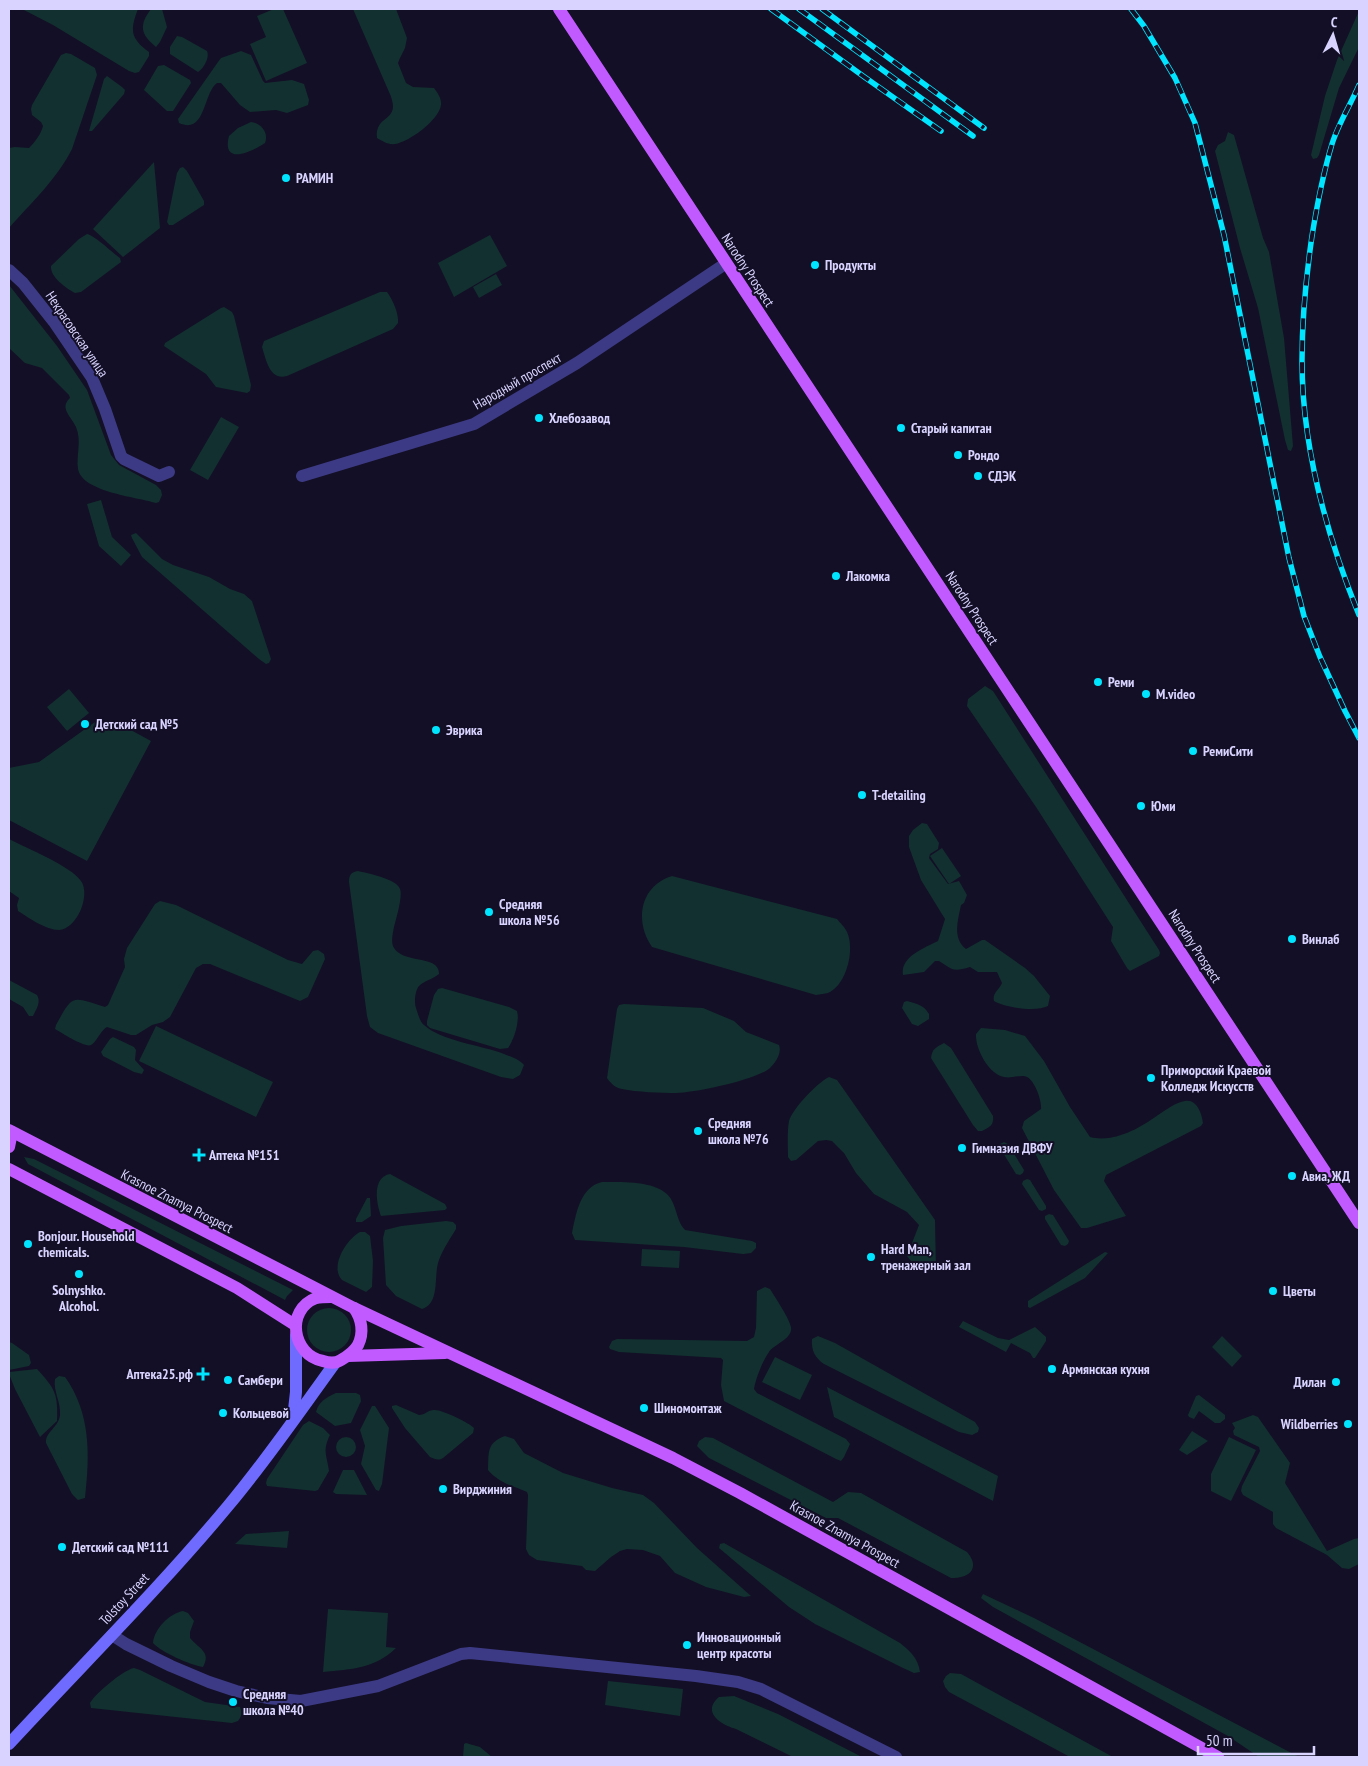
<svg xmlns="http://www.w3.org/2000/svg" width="1368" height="1766" viewBox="0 0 1368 1766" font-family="'PT Sans Narrow',sans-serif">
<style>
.green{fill:#12302f}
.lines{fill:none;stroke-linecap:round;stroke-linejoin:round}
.street{stroke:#3d3a85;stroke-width:12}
.secondary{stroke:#6f6bff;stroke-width:12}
.primary{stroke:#c25bff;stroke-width:12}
.rail-casing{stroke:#00e5ff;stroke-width:5.5}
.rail{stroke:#130f26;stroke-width:4;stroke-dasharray:11;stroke-linecap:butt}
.poi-dot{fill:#00e5ff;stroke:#130f26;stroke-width:2}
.labels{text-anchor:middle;stroke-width:4;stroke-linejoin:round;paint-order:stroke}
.poi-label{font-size:14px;font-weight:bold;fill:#d9d4ff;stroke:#130f26;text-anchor:start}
.street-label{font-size:14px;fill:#d9d4ff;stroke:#130f26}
</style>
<rect width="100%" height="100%" fill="#130f26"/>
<!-- green -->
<g class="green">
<path d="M22 9H138C130 30 130 38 149 52V56L139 72 135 73 129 71 53 25Z"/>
<path d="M151 9H162L167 27 160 42 156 47C140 34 139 25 151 9Z"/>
<polygon points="274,9 283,9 307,63 266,81 250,44 266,37 257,16"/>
<path d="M353 9H396L407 38 405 48 400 58 398 63 406 83 413 87 434 88C437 92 442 99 441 105 439 120 409 142 395 144 388 145 382 141 377 138 375 118 392 121 393 107 393 102 391 96 389 92Z"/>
<polygon points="1359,11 1359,47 1339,88 1319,155 1317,158 1313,159 1311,155 1325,96 1337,60"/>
<path d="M177 36 182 37 207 51C210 57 204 68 198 72L170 54V47Z"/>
<path d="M241 51 251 55 263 81 265 83 292 80 304 84 309 100 308 105 287 113 276 110 250 112 240 105 221 83H217C203 93 206 135 179 123L178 119 218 62 221 58Z"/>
<path d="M66 53 71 54 95 68 97 75 72 149C57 179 31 203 9 228V148L15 147 29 148C35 142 41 134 43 126L41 122 32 115 31 109 32 105 61 55Z"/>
<polygon points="164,65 190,80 191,83 173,111 167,111 144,90 158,66"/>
<polygon points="107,76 122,87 125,90 124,94 92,131 89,131 104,79"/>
<path d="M251 122C261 123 269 133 265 143 253 151 221 167 229 136L238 128Z"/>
<polygon points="1228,132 1234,135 1263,238 1269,252 1284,338 1293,446 1291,451 1288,450 1285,440 1258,308 1240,248 1215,151 1218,145 1225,141"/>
<polygon points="154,162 160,228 123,257 93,229"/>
<polygon points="183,167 187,171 204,201 204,205 173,225 169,225 167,222 177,173 180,168"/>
<path d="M87 234C94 235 113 253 120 258L121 262 81 292 75 293C66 288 50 277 51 266L79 239Z"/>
<polygon points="490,235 507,266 454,297 438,263"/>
<polygon points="496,274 502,285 479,298 473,287"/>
<path d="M9 285 57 346 87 390 111 455 119 465 156 485 161 490 162 495 159 502 156 503C137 497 82 492 78 469 76 455 82 441 76 427 71 416 59 408 70 398L69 395 42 368 25 363 9 348Z"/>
<path d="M380 292H387C393 300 399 314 398 323L393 329 287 376C270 381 266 360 262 347L264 341Z"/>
<polygon points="224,307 232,312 234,316 251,385 250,391 247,393 216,387 206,374 164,346 165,343 221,308"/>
<polygon points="221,417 239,427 208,480 190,470"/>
<polygon points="101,500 112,537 131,555 121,566 99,546 87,504"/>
<polygon points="136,533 162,559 173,565 209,577 230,589 244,594 252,601 271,659 269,663 266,664 259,659 142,557 132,538 131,535"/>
<polygon points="985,686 993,691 1159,950 1160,953 1159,956 1130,971 1127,968 1111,941 1113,927 1111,924 1036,807 967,706 968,699"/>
<polygon points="69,689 89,713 67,731 47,707"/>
<polygon points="95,722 129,729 151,741 87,861 9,820 9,768 39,762"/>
<path d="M922 823 927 824 939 843 938 849 930 854 929 858 948 884 959 881 967 895 964 903 961 905C958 920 952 938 966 949L982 940H985L1025 968 1034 976 1050 996 1048 1006C1036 1012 1006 1008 994 1001 992 993 999 990 1002 983L997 972H978L970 967C953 972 953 970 939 961H935L924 972 903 975C900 957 924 948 938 941L945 919 921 880 909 847V836L913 830Z"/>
<path d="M9 839C26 848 71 866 81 881 91 895 77 929 59 930 46 930 29 918 18 911L17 905 19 898 9 891Z"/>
<polygon points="942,848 961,876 949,884 930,856"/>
<path d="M358 871C367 873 397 879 400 889 403 896 396 919 394 927 393 932 391 941 393 946 401 965 440 954 439 974 433 979 424 981 419 986 415 991 414 1002 416 1008 418 1014 420 1022 424 1025 441 1041 481 1045 504 1054 511 1057 519 1059 524 1065L520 1075 513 1079 501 1077 378 1033 370 1027 367 1016 349 882C349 875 351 872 358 871Z"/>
<path d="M672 876 837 919C840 923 845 927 847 932 855 949 847 985 828 993 825 994 820 994 816 995L652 947C634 921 640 886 672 876Z"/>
<path d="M160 901 176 905 288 960 302 964 313 951 318 950 324 954 325 959 308 997 300 1001 210 964H203L196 968 170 1017 163 1022 152 1025 136 1035H131L107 1027C100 1031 96 1043 91 1045 85 1048 62 1033 55 1029L56 1025C73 994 71 996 105 1007L108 1005 125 967 124 959 127 948 155 904Z"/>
<path d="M9 980 37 995C41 1002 37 1008 33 1016H29L23 1007 9 999Z"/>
<path d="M442 988 509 1007 517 1011C520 1021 514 1040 508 1048L500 1049 430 1028 427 1025V1021L434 995 438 989Z"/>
<path d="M907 1001C917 1004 924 1005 929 1014V1019L918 1026 912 1024 902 1008 904 1002Z"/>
<path d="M624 1004 703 1008 734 1021 746 1032 779 1045C782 1053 776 1062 770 1068 756 1080 695 1093 676 1093 662 1093 636 1092 622 1089 616 1088 611 1084 607 1078L617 1009 619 1005Z"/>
<polygon points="156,1026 273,1082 256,1117 139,1061"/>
<path d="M981 1028 1005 1030 1025 1036 1044 1061 1070 1107 1090 1137C1113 1143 1139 1129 1158 1115 1166 1110 1176 1102 1185 1101 1197 1099 1202 1114 1203 1123L1201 1126 1106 1175 1104 1181 1126 1216 1087 1228H1081L1054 1190 1022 1128 1024 1121 1041 1109C1042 1101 1035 1081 1027 1077 1021 1074 1011 1079 1004 1077 988 1074 975 1048 976 1034Z"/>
<polygon points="113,1037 134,1047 136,1050 135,1060 144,1070 142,1074 134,1072 103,1056 101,1052 110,1039"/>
<path d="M944 1043 951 1048 993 1116C994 1125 990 1127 982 1131H978L973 1125 931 1058C932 1049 936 1047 944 1043Z"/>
<path d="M829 1077 837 1080 842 1087 935 1220 936 1271 933 1272 911 1261 907 1256 919 1225 907 1212 874 1194 856 1173 844 1153 832 1141 826 1140 818 1141 796 1160 791 1161 788 1157C788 1146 787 1132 789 1121 793 1108 817 1083 829 1077Z"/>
<polygon points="1004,1142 1008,1144 1024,1170 1023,1173 1020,1175 1016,1174 1000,1148 1000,1144"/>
<polygon points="24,1157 34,1159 293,1290 287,1296 285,1300 28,1164"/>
<path d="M390 1174 445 1204 447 1208 445 1210 381 1216C376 1203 372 1177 390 1174Z"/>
<polygon points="1027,1179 1030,1180 1046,1206 1046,1209 1042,1211 1039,1210 1022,1184 1023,1181"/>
<path d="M602 1182C621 1182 660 1180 671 1199 677 1209 677 1222 685 1230L752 1241 756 1243V1248L751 1253 743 1254 684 1247 575 1240 572 1233C576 1214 580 1187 602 1182Z"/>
<polygon points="367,1198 370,1198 371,1216 362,1222 356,1222 356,1219"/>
<polygon points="1049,1214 1053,1215 1069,1241 1068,1244 1065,1246 1061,1245 1045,1219 1045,1216"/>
<path d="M446 1221 453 1222 456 1225V1229C450 1239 443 1249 439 1260 433 1275 441 1303 422 1309L396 1296 386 1285 383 1238 385 1230 401 1226Z"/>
<path d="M360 1232H365L370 1236 373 1261 372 1287 366 1292 342 1280C329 1266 347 1239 360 1232Z"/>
<polygon points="642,1249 680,1251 679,1268 641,1266"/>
<polygon points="1105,1252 1108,1253 1085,1278 1030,1308 1028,1307 1028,1301"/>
<path d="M765 1287 770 1289C776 1299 788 1316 791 1327 793 1339 774 1344 769 1352 762 1362 756 1378 754 1389L757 1393 846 1439 850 1444 844 1457 841 1461 836 1459 724 1401 721 1385 723 1360 721 1358 619 1352 610 1349 609 1347 612 1341 617 1339 747 1341 754 1337 756 1328 757 1291Z"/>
<circle cx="329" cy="1330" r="22"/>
<polygon points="963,1321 998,1338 1009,1340 1035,1327 1046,1337 1046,1341 1035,1358 1033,1358 1030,1353 1011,1343 1006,1352 959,1327"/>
<path d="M818 1336 835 1343 975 1422 979 1428 978 1432 972 1435 959 1432 824 1364C815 1358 811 1350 812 1339Z"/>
<polygon points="1222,1336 1242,1356 1232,1367 1212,1347"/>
<polygon points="9,1342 12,1343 29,1355 31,1363 29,1366 9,1370"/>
<polygon points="775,1357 812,1375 800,1400 762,1382"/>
<path d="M37 1369C55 1389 58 1393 57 1421L40 1437 15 1389 9 1374V1372Z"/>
<path d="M59 1376 65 1377C91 1413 90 1456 85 1498L78 1500 72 1494 46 1443C45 1432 59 1427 60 1415 61 1402 53 1391 55 1379Z"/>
<polygon points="827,1387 998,1476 993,1501 834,1417"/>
<path d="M336 1393H356L360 1395 361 1401 351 1423 335 1426 316 1412C318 1402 327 1397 336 1393Z"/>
<polygon points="1199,1395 1225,1415 1225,1419 1220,1423 1215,1423 1199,1411 1194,1419 1189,1417 1188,1415 1196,1396"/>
<path d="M396 1405 419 1415C425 1415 428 1410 434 1410 441 1409 470 1423 474 1428L473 1433 443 1458C438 1461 435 1459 430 1457L405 1428 392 1408V1406Z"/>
<polygon points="372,1406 375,1406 389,1428 382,1484 379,1491 376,1490 361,1464 365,1446 360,1430"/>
<polygon points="1253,1415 1258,1417 1290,1463 1285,1483 1327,1551 1354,1539 1359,1538 1359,1564 1349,1569 1342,1568 1327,1555 1276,1528 1273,1524 1273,1512 1243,1495 1241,1491 1242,1486 1260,1451 1259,1447 1234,1435 1233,1431 1235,1428 1232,1423"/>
<path d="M309 1421 323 1428 330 1435C322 1451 327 1455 329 1471L318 1490 315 1491 267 1486 266 1483 267 1479 303 1425Z"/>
<polygon points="1192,1431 1208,1441 1187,1455 1179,1450"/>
<path d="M505 1436 514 1439 524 1453 563 1473 612 1488 643 1495 654 1503 697 1548 751 1596 744 1597 706 1587 675 1573 660 1556 643 1550 627 1549 620 1551 611 1557 595 1571 586 1570 582 1566 537 1560 529 1555 526 1549 528 1495 527 1492C513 1486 499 1483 488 1470 489 1453 486 1443 505 1436Z"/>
<circle cx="346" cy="1447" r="10"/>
<path d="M705 1437 713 1438 833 1502 848 1492 861 1493 967 1552C981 1568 969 1579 951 1578L838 1518H826L709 1458 697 1446 699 1441Z"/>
<polygon points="1229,1437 1256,1450 1231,1501 1211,1491 1211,1474"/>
<polygon points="343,1470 354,1470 367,1495 336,1494 333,1492"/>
<polygon points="289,1531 287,1548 235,1544 246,1534"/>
<path d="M724 1543 900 1643C910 1651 918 1658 920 1672L914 1673 903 1668 815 1624 789 1607 719 1548 720 1544Z"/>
<polygon points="983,1594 1034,1618 1299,1757 1259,1757 1228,1736 993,1607 981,1598"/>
<path d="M328 1609 388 1613 386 1647 396 1648C374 1669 352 1669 323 1672Z"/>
<path d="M183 1611 188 1613 194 1621 190 1632V1638C198 1648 212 1652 203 1667 190 1665 161 1652 153 1643 154 1629 170 1613 183 1611Z"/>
<path d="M134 1668 140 1670 205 1702 240 1707C242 1713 242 1716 238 1721L232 1723 91 1708 90 1703C95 1694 123 1670 134 1668Z"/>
<polygon points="950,1673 961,1674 1113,1757 1070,1757 949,1692 945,1687 943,1681 946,1676"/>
<polygon points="608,1681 683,1689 680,1716 605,1705"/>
<path d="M734 1696 778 1714 862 1757H793L736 1729C721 1725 701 1712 719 1697Z"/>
<polygon points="466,1743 480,1747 492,1757 463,1757 464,1744"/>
</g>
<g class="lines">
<!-- street -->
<g class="street">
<polyline points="9,270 23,283 54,322 92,378 105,409 121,456 124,459 159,476 169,472"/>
<polyline points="302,476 474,424 577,363 725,264"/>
<polyline points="112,1635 126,1644 171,1666 209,1682 236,1691 267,1698 301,1701 378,1686 461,1654 470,1653 696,1676 738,1682 761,1689 896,1757"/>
</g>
<!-- secondary -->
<g class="secondary">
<polyline points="293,1419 296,1392 296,1335"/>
<path d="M9 1744C82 1665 159 1589 228 1506 266 1461 300 1411 335 1363"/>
</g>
<!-- primary -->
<g class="primary">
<polyline points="559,9 1359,1223"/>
<polyline points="9,1130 354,1308 673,1458 740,1493 1218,1757"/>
<polyline points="9,1147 12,1132"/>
<polyline points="9,1169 237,1288 295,1325"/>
<path d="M331 1297C326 1297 321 1297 316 1298 285 1310 292 1355 323 1361 329 1363 335 1364 341 1360 348 1356 354 1352 358 1345 364 1333 362 1319 354 1308"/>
<polyline points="348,1356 445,1353"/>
</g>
<defs>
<g id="rail">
<polyline points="771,9 863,76 941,131"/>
<polyline points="799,9 973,136"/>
<polyline points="822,9 984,128"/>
<polyline points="1131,9 1144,26 1175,78 1195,123 1224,235 1289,558 1304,616 1320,657 1345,711 1359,738"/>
<path d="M1359 85C1351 104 1338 124 1332 144 1323 174 1317 205 1312 236 1306 277 1302 319 1302 361 1302 447 1327 536 1359 615"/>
</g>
</defs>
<!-- rail casing -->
<use href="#rail" class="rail-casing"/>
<!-- rail -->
<use href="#rail" class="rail"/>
</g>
<!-- markers -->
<g class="poi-dot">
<circle cx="286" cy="178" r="5"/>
<circle cx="815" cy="265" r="5"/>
<circle cx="539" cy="418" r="5"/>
<circle cx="901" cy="428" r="5"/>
<circle cx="958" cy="455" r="5"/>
<circle cx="978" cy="476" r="5"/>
<circle cx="836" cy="576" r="5"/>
<circle cx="1098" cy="682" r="5"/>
<circle cx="1146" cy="694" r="5"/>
<circle cx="85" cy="724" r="5"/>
<circle cx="436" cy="730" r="5"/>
<circle cx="1193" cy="751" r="5"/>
<circle cx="862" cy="795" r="5"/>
<circle cx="1141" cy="806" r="5"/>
<circle cx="489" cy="912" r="5"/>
<circle cx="1292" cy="939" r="5"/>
<circle cx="1151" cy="1078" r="5"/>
<circle cx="698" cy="1131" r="5"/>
<circle cx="962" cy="1148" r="5"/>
<path d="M196.5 1147.5h5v5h5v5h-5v5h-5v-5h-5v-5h5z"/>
<circle cx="1292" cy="1176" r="5"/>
<circle cx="28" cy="1244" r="5"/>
<circle cx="871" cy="1257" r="5"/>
<circle cx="79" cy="1274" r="5"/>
<circle cx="1273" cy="1291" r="5"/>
<circle cx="1052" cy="1369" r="5"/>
<path d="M200.5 1366.5h5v5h5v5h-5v5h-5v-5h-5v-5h5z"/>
<circle cx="228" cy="1380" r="5"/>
<circle cx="1336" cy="1382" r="5"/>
<circle cx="644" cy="1408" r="5"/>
<circle cx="223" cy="1413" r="5"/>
<circle cx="1348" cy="1424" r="5"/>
<circle cx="443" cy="1489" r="5"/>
<circle cx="62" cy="1547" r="5"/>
<circle cx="687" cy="1645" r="5"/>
<circle cx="233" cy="1702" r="5"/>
</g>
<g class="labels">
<!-- poi labels -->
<g class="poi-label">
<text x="296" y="183">РАМИН</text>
<text x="825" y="270">Продукты</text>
<text x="549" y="423">Хлебозавод</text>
<text x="911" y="433">Старый капитан</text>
<text x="968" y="460">Рондо</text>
<text x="988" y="481">СДЭК</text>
<text x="846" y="581">Лакомка</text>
<text x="1108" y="687">Реми</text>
<text x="1156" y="699">M.video</text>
<text x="95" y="729">Детский сад №5</text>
<text x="446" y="735">Эврика</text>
<text x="1203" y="756">РемиСити</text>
<text x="872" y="800">T-detailing</text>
<text x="1151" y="811">Юми</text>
<text x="499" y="909">Средняя<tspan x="499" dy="16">школа №56</tspan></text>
<text x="1302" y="944">Винлаб</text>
<text x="1161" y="1075">Приморский Краевой<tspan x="1161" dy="16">Колледж Искусств</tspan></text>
<text x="708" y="1128">Средняя<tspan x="708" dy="16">школа №76</tspan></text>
<text x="972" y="1153">Гимназия ДВФУ</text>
<text x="209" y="1160">Аптека №151</text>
<text x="1302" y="1181">Авиа, ЖД</text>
<text x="38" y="1241">Bonjour. Household<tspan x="38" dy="16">chemicals.</tspan></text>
<text x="881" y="1254">Hard Man,<tspan x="881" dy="16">тренажерный зал</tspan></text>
<text x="79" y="1295" text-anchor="middle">Solnyshko.<tspan x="79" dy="16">Alcohol.</tspan></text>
<text x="1283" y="1296">Цветы</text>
<text x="1062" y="1374">Армянская кухня</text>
<text x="193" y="1379" text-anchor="end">Аптека25.рф</text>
<text x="238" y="1385">Самбери</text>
<text x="1326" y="1387" text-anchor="end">Дилан</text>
<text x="654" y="1413">Шиномонтаж</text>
<text x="233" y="1418">Кольцевой</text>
<text x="1338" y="1429" text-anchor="end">Wildberries</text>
<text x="453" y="1494">Вирджиния</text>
<text x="72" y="1552">Детский сад №111</text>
<text x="697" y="1642">Инновационный<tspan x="697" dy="16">центр красоты</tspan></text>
<text x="243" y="1699">Средняя<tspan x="243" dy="16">школа №40</tspan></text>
</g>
<!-- street labels -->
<g class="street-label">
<text transform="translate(748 270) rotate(57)" y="5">Narodny Prospect</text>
<text transform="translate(77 334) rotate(56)" y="5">Некрасовская улица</text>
<text transform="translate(517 381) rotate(-30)" y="5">Народный проспект</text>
<text transform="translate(972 608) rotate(57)" y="5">Narodny Prospect</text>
<text transform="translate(1195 946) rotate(57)" y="5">Narodny Prospect</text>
<text transform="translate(177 1201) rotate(27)" y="5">Krasnoe Znamya Prospect</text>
<text transform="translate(845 1534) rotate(29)" y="5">Krasnoe Znamya Prospect</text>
<text transform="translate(124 1599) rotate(-47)" y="5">Tolstoy Street</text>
</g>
</g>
<!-- border -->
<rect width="1368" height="1766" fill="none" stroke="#d9d4ff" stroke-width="20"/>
<!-- north arrow -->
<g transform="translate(1333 35) rotate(5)" stroke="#130f26" stroke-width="4" paint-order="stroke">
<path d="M0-4L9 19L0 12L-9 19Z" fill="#d9d4ff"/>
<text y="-8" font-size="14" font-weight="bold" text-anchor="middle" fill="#d9d4ff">С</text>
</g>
<!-- scale -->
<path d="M1198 1746v8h116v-8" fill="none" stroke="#d9d4ff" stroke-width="2.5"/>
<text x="1206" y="1746" font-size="15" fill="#d9d4ff" stroke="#130f26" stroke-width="4" paint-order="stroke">50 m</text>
</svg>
